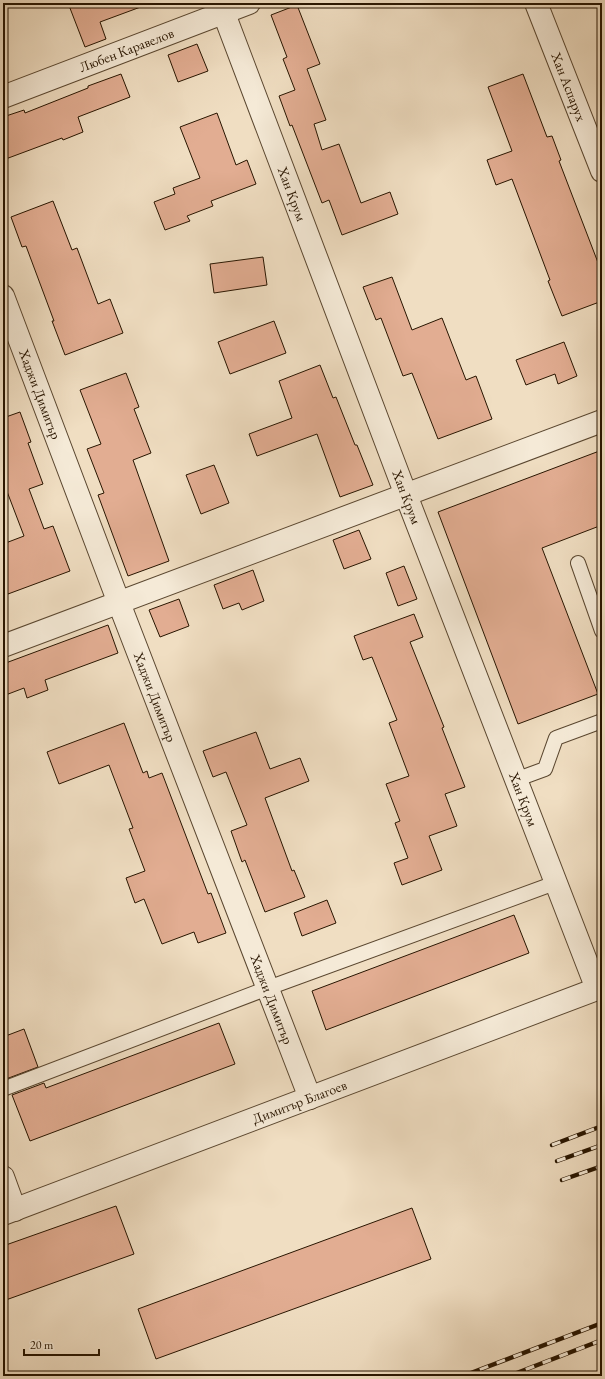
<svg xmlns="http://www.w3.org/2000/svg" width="605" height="1379" viewBox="0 0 605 1379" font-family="'EB Garamond',serif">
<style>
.building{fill:#e2ad92;stroke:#281500}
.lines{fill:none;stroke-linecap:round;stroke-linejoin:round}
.service-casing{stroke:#5a4730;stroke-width:16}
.minor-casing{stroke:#5a4730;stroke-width:24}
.service{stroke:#f5ead7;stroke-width:14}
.minor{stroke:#f5ead7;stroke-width:22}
.rail-casing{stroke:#281500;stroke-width:4.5}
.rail{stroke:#f5ead7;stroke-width:3;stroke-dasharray:9;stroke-linecap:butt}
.labels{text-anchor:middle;stroke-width:3;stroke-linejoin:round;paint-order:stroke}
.street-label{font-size:14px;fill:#281500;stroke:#f5ead7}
</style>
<rect width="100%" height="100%" fill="#f0dec2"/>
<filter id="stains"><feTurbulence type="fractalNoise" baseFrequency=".005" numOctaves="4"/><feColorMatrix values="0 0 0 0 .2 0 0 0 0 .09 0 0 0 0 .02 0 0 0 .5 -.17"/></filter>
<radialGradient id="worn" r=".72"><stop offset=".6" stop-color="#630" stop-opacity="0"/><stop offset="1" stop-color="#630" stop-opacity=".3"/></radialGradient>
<!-- building -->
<g class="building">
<polygon points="68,3 145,3 146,5 100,22 106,39 85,47"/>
<polygon points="297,5 320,64 307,69 326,120 314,124 322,150 339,144 361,203 390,192 398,214 342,235 329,200 322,203 292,125 290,126 279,96 295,90 283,59 287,57 271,15"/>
<polygon points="197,44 208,71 178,82 168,55"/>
<polygon points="121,74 130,97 78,117 83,132 63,140 62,138 3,160 3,117 24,110 25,113 88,88 88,86"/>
<polygon points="523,74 547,137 552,136 561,160 559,161 602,273 602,301 562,316 548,281 550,280 512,179 496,185 487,160 512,151 488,87"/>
<polygon points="217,113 236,165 247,160 256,184 211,201 213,206 187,216 190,221 165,230 154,202 175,194 173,188 200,178 180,127"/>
<polygon points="53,201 72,250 77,248 98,304 110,299 123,333 65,355 52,321 54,321 26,246 22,247 11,217"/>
<polygon points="263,257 267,285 214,293 210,264"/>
<polygon points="392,277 412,330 442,318 466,380 476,376 492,419 438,439 412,373 403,376 381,318 376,320 363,287"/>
<polygon points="274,321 286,353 230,374 218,342"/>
<polygon points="564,342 577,376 558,384 555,374 526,385 516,360"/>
<polygon points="320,365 333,398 336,397 355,445 357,445 373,485 340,497 317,434 257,456 249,434 292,418 279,381"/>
<polygon points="126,373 139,407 134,409 151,453 133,460 169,561 128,576 98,495 104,493 87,449 101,444 80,390"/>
<polygon points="20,412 31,442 28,443 43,484 29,489 44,529 53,526 70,571 8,594 3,582 3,544 24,536 3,481 3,418"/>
<polygon points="602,450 602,525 542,548 598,694 518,724 438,512"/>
<polygon points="214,465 229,503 201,514 186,475"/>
<polygon points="359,530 371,559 344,569 333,540"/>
<polygon points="404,566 417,599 398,606 386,573"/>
<polygon points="253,570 264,601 242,610 239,603 223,609 214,585"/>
<polygon points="179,599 189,626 160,637 149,610"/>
<polygon points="414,614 423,637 410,642 444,727 442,728 465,787 445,794 457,826 429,836 442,870 402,885 394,863 408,858 395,823 400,821 386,784 409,776 389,723 397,720 372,657 363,660 354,636"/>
<polygon points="108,625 118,653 45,680 48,690 27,698 24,688 3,696 3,664"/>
<polygon points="124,723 143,773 147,771 149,778 162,773 208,894 211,893 226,933 198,943 194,932 162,944 144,899 135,903 126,878 145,871 129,829 133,828 109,765 59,784 47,752"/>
<polygon points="256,732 270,769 300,758 309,781 265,798 292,871 294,870 305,897 265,912 245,860 242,862 231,831 247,825 226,772 213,777 203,751"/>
<polygon points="327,900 336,923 302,936 294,913"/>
<polygon points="514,915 529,953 326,1030 312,991"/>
<polygon points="219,1023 235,1064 30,1141 12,1095 44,1083 46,1088"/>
<polygon points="24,1029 38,1067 6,1079 3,1070 3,1037"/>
<polygon points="116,1206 134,1254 3,1301 3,1246"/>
<polygon points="412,1208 431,1259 156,1359 138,1309"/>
</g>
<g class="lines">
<defs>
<g id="service">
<polyline points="578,563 602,631"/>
<polyline points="515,780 545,769 556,738 602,721"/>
<polyline points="3,1089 268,988 555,883"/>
</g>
<g id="minor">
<path id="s1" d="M220 3 406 495 597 989"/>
<path id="s2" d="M536 3 602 171"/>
<path id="s3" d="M3 97 249 3"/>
<path id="s4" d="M3 296 119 603 310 1098"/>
<polyline points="3,646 602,421"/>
<polyline points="3,1177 15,1210"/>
<path id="s5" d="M3 1214 602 987"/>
</g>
</defs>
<!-- service casing -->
<use href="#service" class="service-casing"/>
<!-- minor casing -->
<use href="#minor" class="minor-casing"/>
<!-- service -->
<use href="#service" class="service"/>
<!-- minor -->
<use href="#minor" class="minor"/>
<defs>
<g id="rail">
<polyline points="552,1145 602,1126"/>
<polyline points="557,1161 602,1145"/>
<polyline points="562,1180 602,1166"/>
<polyline points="463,1376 602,1323"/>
<polyline points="509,1376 602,1340"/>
</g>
</defs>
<!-- rail casing -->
<use href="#rail" class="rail-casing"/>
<!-- rail -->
<use href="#rail" class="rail"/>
</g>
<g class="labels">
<!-- street labels -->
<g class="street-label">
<text dy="5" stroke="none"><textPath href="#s3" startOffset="132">Любен Каравелов</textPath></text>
<text dy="5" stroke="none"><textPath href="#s2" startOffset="90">Хан Аспарух</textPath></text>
<text dy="5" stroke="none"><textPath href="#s1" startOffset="204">Хан Крум</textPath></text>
<text dy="5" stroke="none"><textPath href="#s4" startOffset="105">Хаджи Димитър</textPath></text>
<text dy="5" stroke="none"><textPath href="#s1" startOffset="528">Хан Крум</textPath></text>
<text dy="5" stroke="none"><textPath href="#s4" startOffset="429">Хаджи Димитър</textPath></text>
<text dy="5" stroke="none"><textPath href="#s1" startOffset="852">Хан Крум</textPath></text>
<text dy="5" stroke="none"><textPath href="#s4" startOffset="753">Хаджи Димитър</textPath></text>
<text dy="5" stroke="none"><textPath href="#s5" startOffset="317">Димитър Благоев</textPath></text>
</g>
</g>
<!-- margin -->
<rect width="605" height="1379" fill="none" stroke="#f0dec2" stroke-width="16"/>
<rect x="4" y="4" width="597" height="1371" fill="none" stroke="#281500" stroke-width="2"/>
<rect x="8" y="8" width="589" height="1363" fill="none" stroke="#281500"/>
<!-- scale -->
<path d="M24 1349v6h75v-6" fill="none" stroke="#281500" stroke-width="2"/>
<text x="30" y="1349" font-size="12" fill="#281500" stroke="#f5ead7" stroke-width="3" paint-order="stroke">20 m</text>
<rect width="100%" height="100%" filter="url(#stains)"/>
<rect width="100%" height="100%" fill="url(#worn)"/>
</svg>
